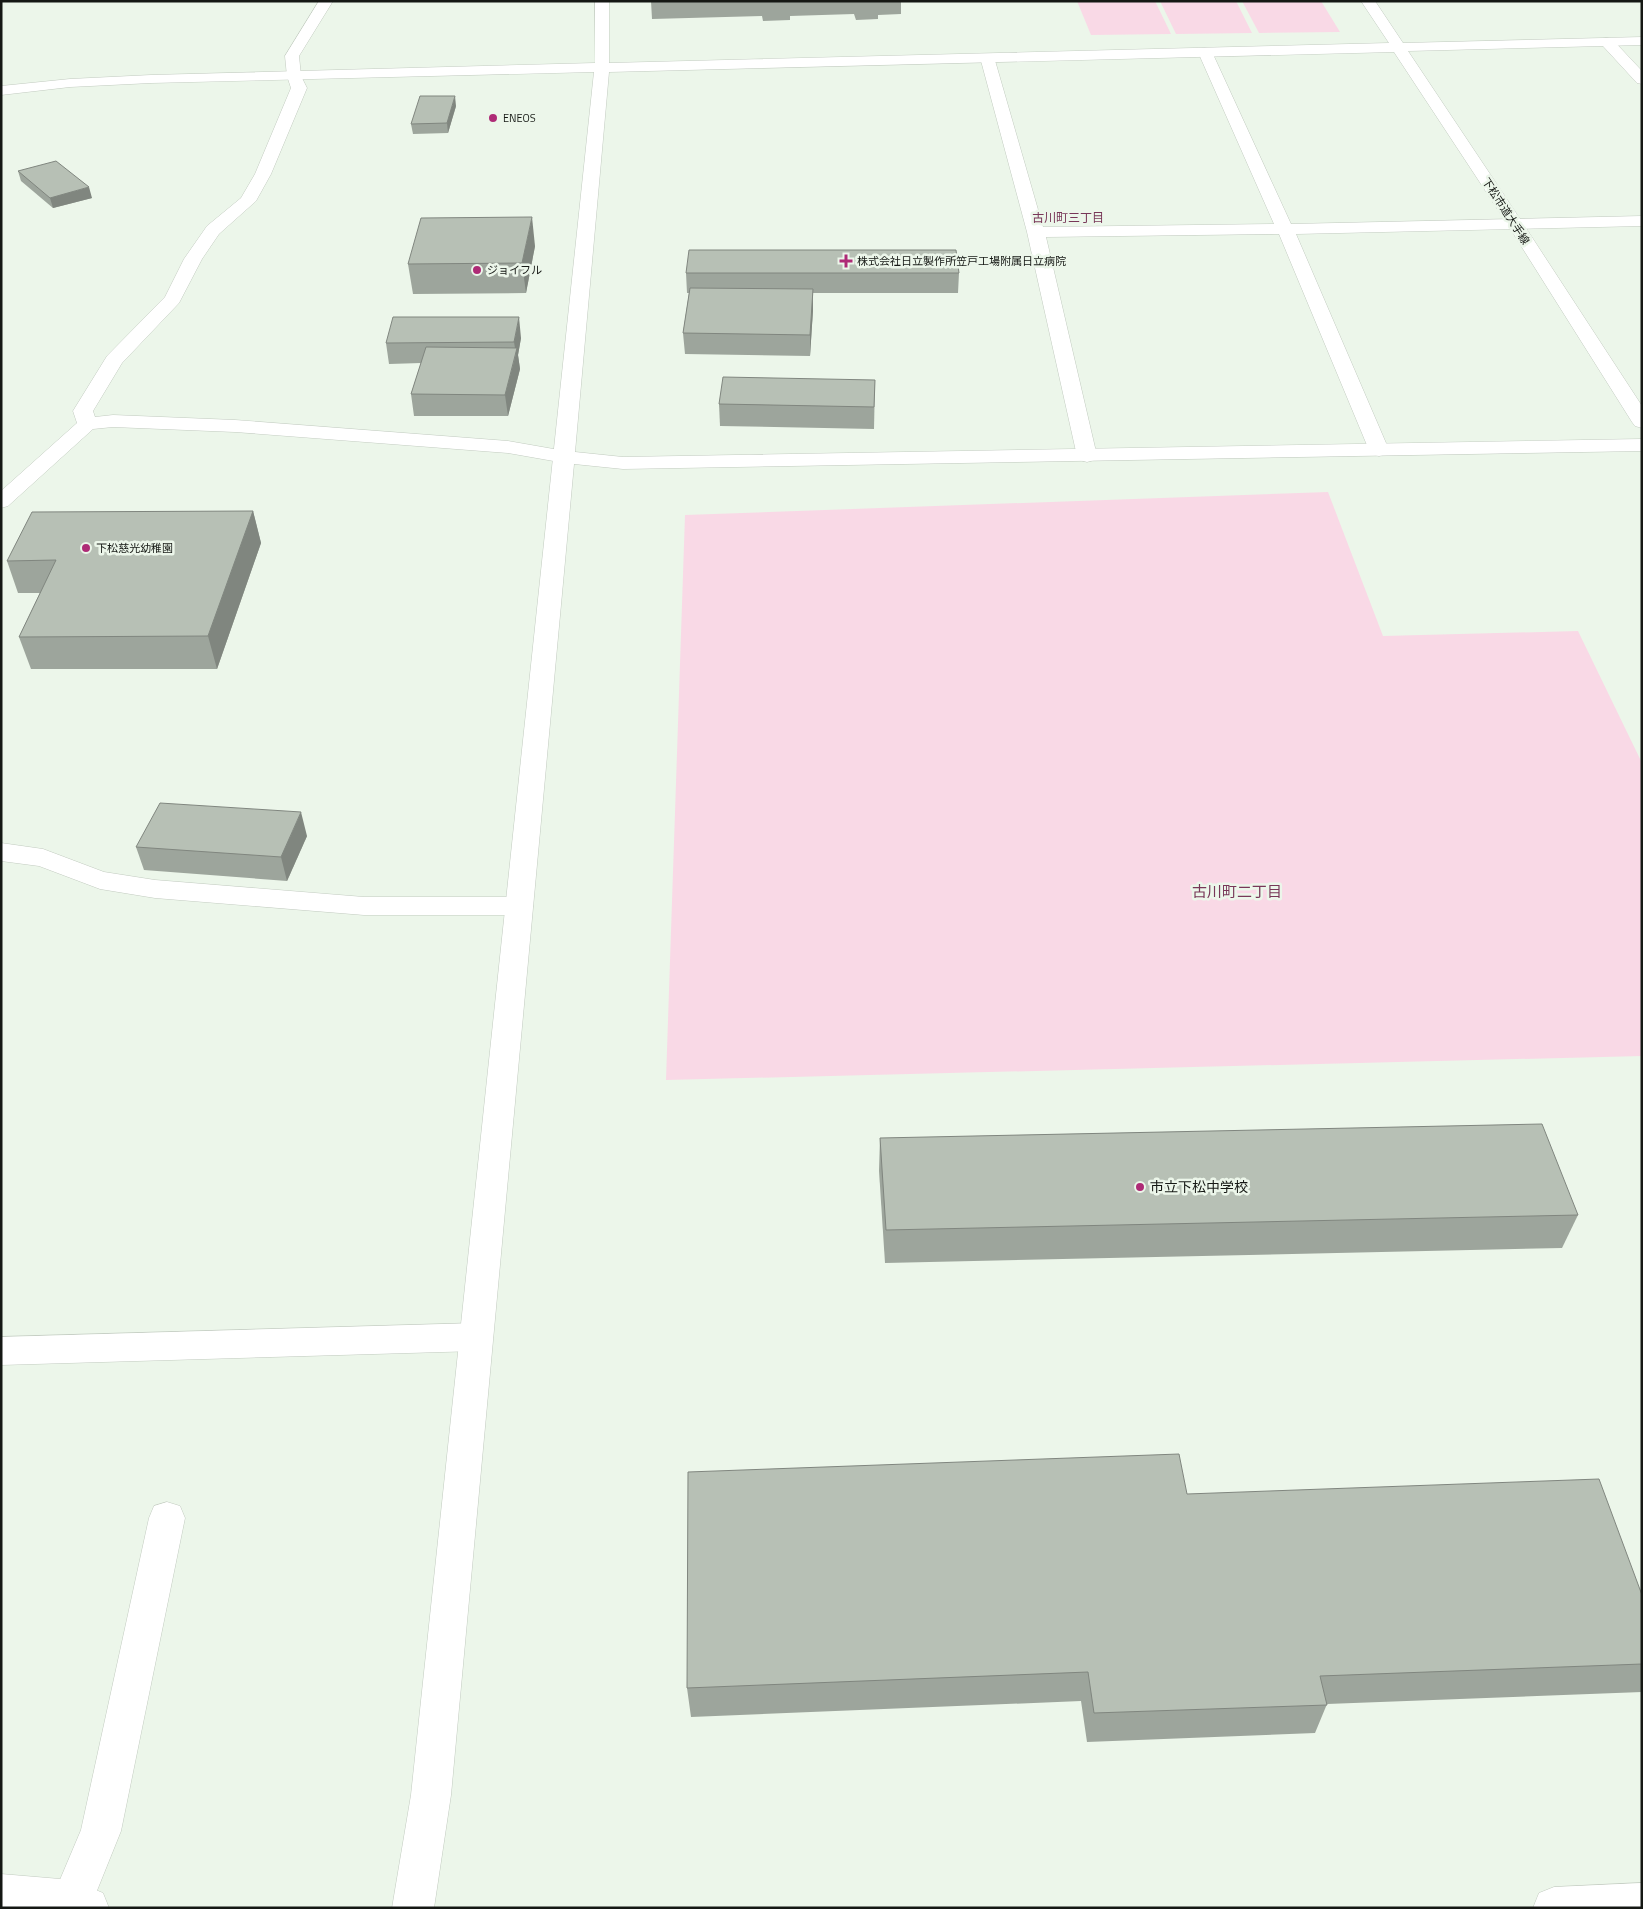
<svg xmlns="http://www.w3.org/2000/svg" width="1643" height="1909" viewBox="0 0 1643 1909" font-family="'Titillium Web','Noto Sans JP',sans-serif">
<style>
.green{fill:#f9d9e6}
.lines{fill:none;stroke-linecap:round;stroke-linejoin:round}
.lane-casing{stroke:#c2cbc0;stroke-width:1}
.street-casing{stroke:#c2cbc0;stroke-width:1}
.secondary-casing{stroke:#c2cbc0;stroke-width:1}
.lane{fill:#fff;fill-rule:evenodd}
.street{fill:#fff;fill-rule:evenodd}
.secondary{fill:#fff;fill-rule:evenodd}
.wall{fill:#9da59c}
.shaded-wall{fill:#80867f}
.building{fill:#b7c0b5;stroke:#80867f}
.poi-dot{fill:#ae2b76;stroke:#ecf6ea;stroke-width:2}
.labels{text-anchor:middle;stroke-width:5;stroke-linejoin:round;paint-order:stroke}
.far-poi-label{font-size:11px;fill:#151814;stroke:#ecf6ea;text-anchor:start}
.far-street-label{font-size:11px;fill:#151814;stroke:#ecf6ea}
.far-neighbourhood-label{font-size:12px;fill:#783758;stroke:#ecf6ea}
.poi-label{font-size:14px;fill:#151814;stroke:#ecf6ea;text-anchor:start}
.neighbourhood-label{font-size:15px;fill:#783758;stroke:#ecf6ea}
</style>
<rect width="100%" height="100%" fill="#ecf6ea"/>
<!-- green -->
<g class="green">
<polygon points="1077,1 1155,1 1171,34 1091,35"/>
<polygon points="1160,1 1236,1 1252,33 1176,34"/>
<polygon points="1242,1 1321,1 1340,32 1259,33"/>
<polygon points="1328,492 1383,636 1578,631 1642,763 1642,1056 666,1080 685,515"/>
</g>
<g class="lines">
<defs>
<g id="lane">
<polygon points="477,1323 489,1327 493,1337 489,1347 477,1351 1,1365 1,1337"/>
<polygon points="167,1502 180,1506 185,1518 121,1831 90,1908 54,1908 51,1901 81,1830 149,1518 154,1506"/>
</g>
<g id="street">
<polygon points="319,1 333,1 299,56 301,76 307,88 271,174 256,201 219,234 202,259 179,303 122,363 93,411 95,417 113,415 235,420 508,441 565,451 572,453 575,457 572,461 565,463 508,453 235,432 113,427 93,429 8,506 1,508 1,491 77,423 73,411 107,356 165,297 184,259 207,226 241,198 255,174 291,88 287,76 285,56"/>
<polygon points="1607,38 1612,39 1642,71 1642,84 1637,83 1602,45 1600,42 1602,39"/>
<polygon points="1205,48 1210,49 1212,52 1291,224 1642,216 1642,226 1296,234 1389,450 1386,454 1379,456 1372,454 1369,450 1279,234 1046,237 1097,456 1094,460 1087,462 1080,460 1077,456 1027,232 980,57 982,54 992,54 994,57 1043,227 1274,224 1198,52 1200,49"/>
<polygon points="1,843 43,849 104,872 155,880 364,897 520,897 529,899 533,906 529,913 520,915 364,915 155,898 100,889 39,866 1,861"/>
<polygon points="1,1874 72,1880 103,1893 109,1908 1,1908"/>
<polygon points="1642,1883 1642,1908 1533,1908 1539,1893 1554,1887"/>
</g>
<polygon id="secondary" points="595,1 609,1 609,63 1389,43 1361,1 1375,1 1403,43 1642,37 1642,45 1408,51 1522,222 1642,406 1642,428 1635,426 1632,422 1506,222 1394,52 609,72 575,452 623,457 1642,439 1642,451 623,469 574,464 451,1795 434,1908 392,1908 411,1795 594,72 151,83 70,87 1,95 1,86 70,79 151,75 595,63"/>
</defs>
<!-- lane casing -->
<use href="#lane" class="lane-casing"/>
<!-- street casing -->
<use href="#street" class="street-casing"/>
<!-- secondary casing -->
<use href="#secondary" class="secondary-casing"/>
<!-- lane -->
<use href="#lane" class="lane"/>
<!-- street -->
<use href="#street" class="street"/>
<!-- secondary -->
<use href="#secondary" class="secondary"/>
</g>
<!-- wall -->
<g class="wall">
<polygon points="651,1 901,1 901,14 878,15 878,19 856,20 854,14 790,16 790,20 763,21 762,16 652,19"/>
<polygon points="456,106 448,133 413,134 411,124"/>
<polygon points="18,171 92,198 53,208 21,181"/>
<polygon points="535,246 526,293 413,294 408,264"/>
<polygon points="686,273 959,273 958,293 813,293 813,310 810,356 685,354 683,333 689,293 687,293"/>
<polygon points="521,338 518,355 520,369 508,416 414,416 411,394 421,363 389,364 386,343"/>
<polygon points="875,380 874,429 720,426 719,404"/>
<polygon points="253,511 261,543 217,669 31,669 19,637 40,593 18,593 7,561"/>
<polygon points="307,836 287,881 144,870 136,847"/>
<polygon points="880,1138 1578,1215 1562,1248 885,1263 879,1171"/>
<polygon points="1187,1494 1642,1595 1642,1692 1327,1704 1315,1733 1087,1742 1081,1701 691,1717 687,1688"/>
</g>
<!-- shaded-wall -->
<g class="shaded-wall">
<polygon points="455,96 456,106 448,133 447,123"/>
<polygon points="89,187 92,198 53,208 50,198"/>
<polygon points="532,217 535,246 526,293 522,263"/>
<polygon points="813,289 813,310 810,356 810,335"/>
<polygon points="519,317 521,338 518,355 520,369 508,416 505,395 516,354 514,342"/>
<polygon points="253,511 261,543 217,669 208,636"/>
<polygon points="301,812 307,836 287,881 281,857"/>
</g>
<!-- building -->
<g class="building">
<polygon points="420,96 455,96 447,123 411,124"/>
<polygon points="56,161 89,187 50,198 18,171"/>
<polygon points="532,217 522,263 408,264 421,218"/>
<polygon points="689,250 956,250 959,273 686,273"/>
<polygon points="690,288 813,289 810,335 683,333"/>
<polygon points="393,317 519,317 514,342 386,343"/>
<polygon points="426,347 517,348 505,395 411,394"/>
<polygon points="723,377 875,380 874,407 719,404"/>
<polygon points="253,511 208,636 19,637 56,560 7,561 32,512"/>
<polygon points="160,803 301,812 281,857 136,847"/>
<polygon points="1542,1124 1578,1215 886,1230 880,1138"/>
<polygon points="1179,1454 1187,1494 1599,1479 1642,1595 1642,1664 1320,1676 1327,1705 1094,1713 1088,1672 687,1688 688,1472"/>
</g>
<!-- markers -->
<g class="poi-dot">
<circle cx="493" cy="118" r="5"/>
<path d="M843.5 253.5h5v5h5v5h-5v5h-5v-5h-5v-5h5z"/>
<circle cx="477" cy="270" r="5"/>
<circle cx="86" cy="548" r="5"/>
<circle cx="1140" cy="1187" r="5"/>
</g>
<g class="labels">
<!-- far-poi labels -->
<g class="far-poi-label">
<text x="503" y="122">ENEOS</text>
<text x="857" y="265">株式会社日立製作所笠戸工場附属日立病院</text>
<text x="487" y="274">ジョイフル</text>
<text x="96" y="552">下松慈光幼稚園</text>
</g>
<!-- far-street labels -->
<g class="far-street-label">
<text transform="translate(1506 211) rotate(57)" y="4">下松市道大手線</text>
</g>
<!-- far-neighbourhood labels -->
<g class="far-neighbourhood-label">
<text x="1068" y="222">古川町三丁目</text>
</g>
<!-- poi labels -->
<g class="poi-label">
<text x="1150" y="1192">市立下松中学校</text>
</g>
<!-- neighbourhood labels -->
<g class="neighbourhood-label">
<text x="1237" y="897">古川町二丁目</text>
</g>
</g>
<!-- border -->
<rect width="1643" height="1909" fill="none" stroke="#151814" stroke-width="5"/>
</svg>
